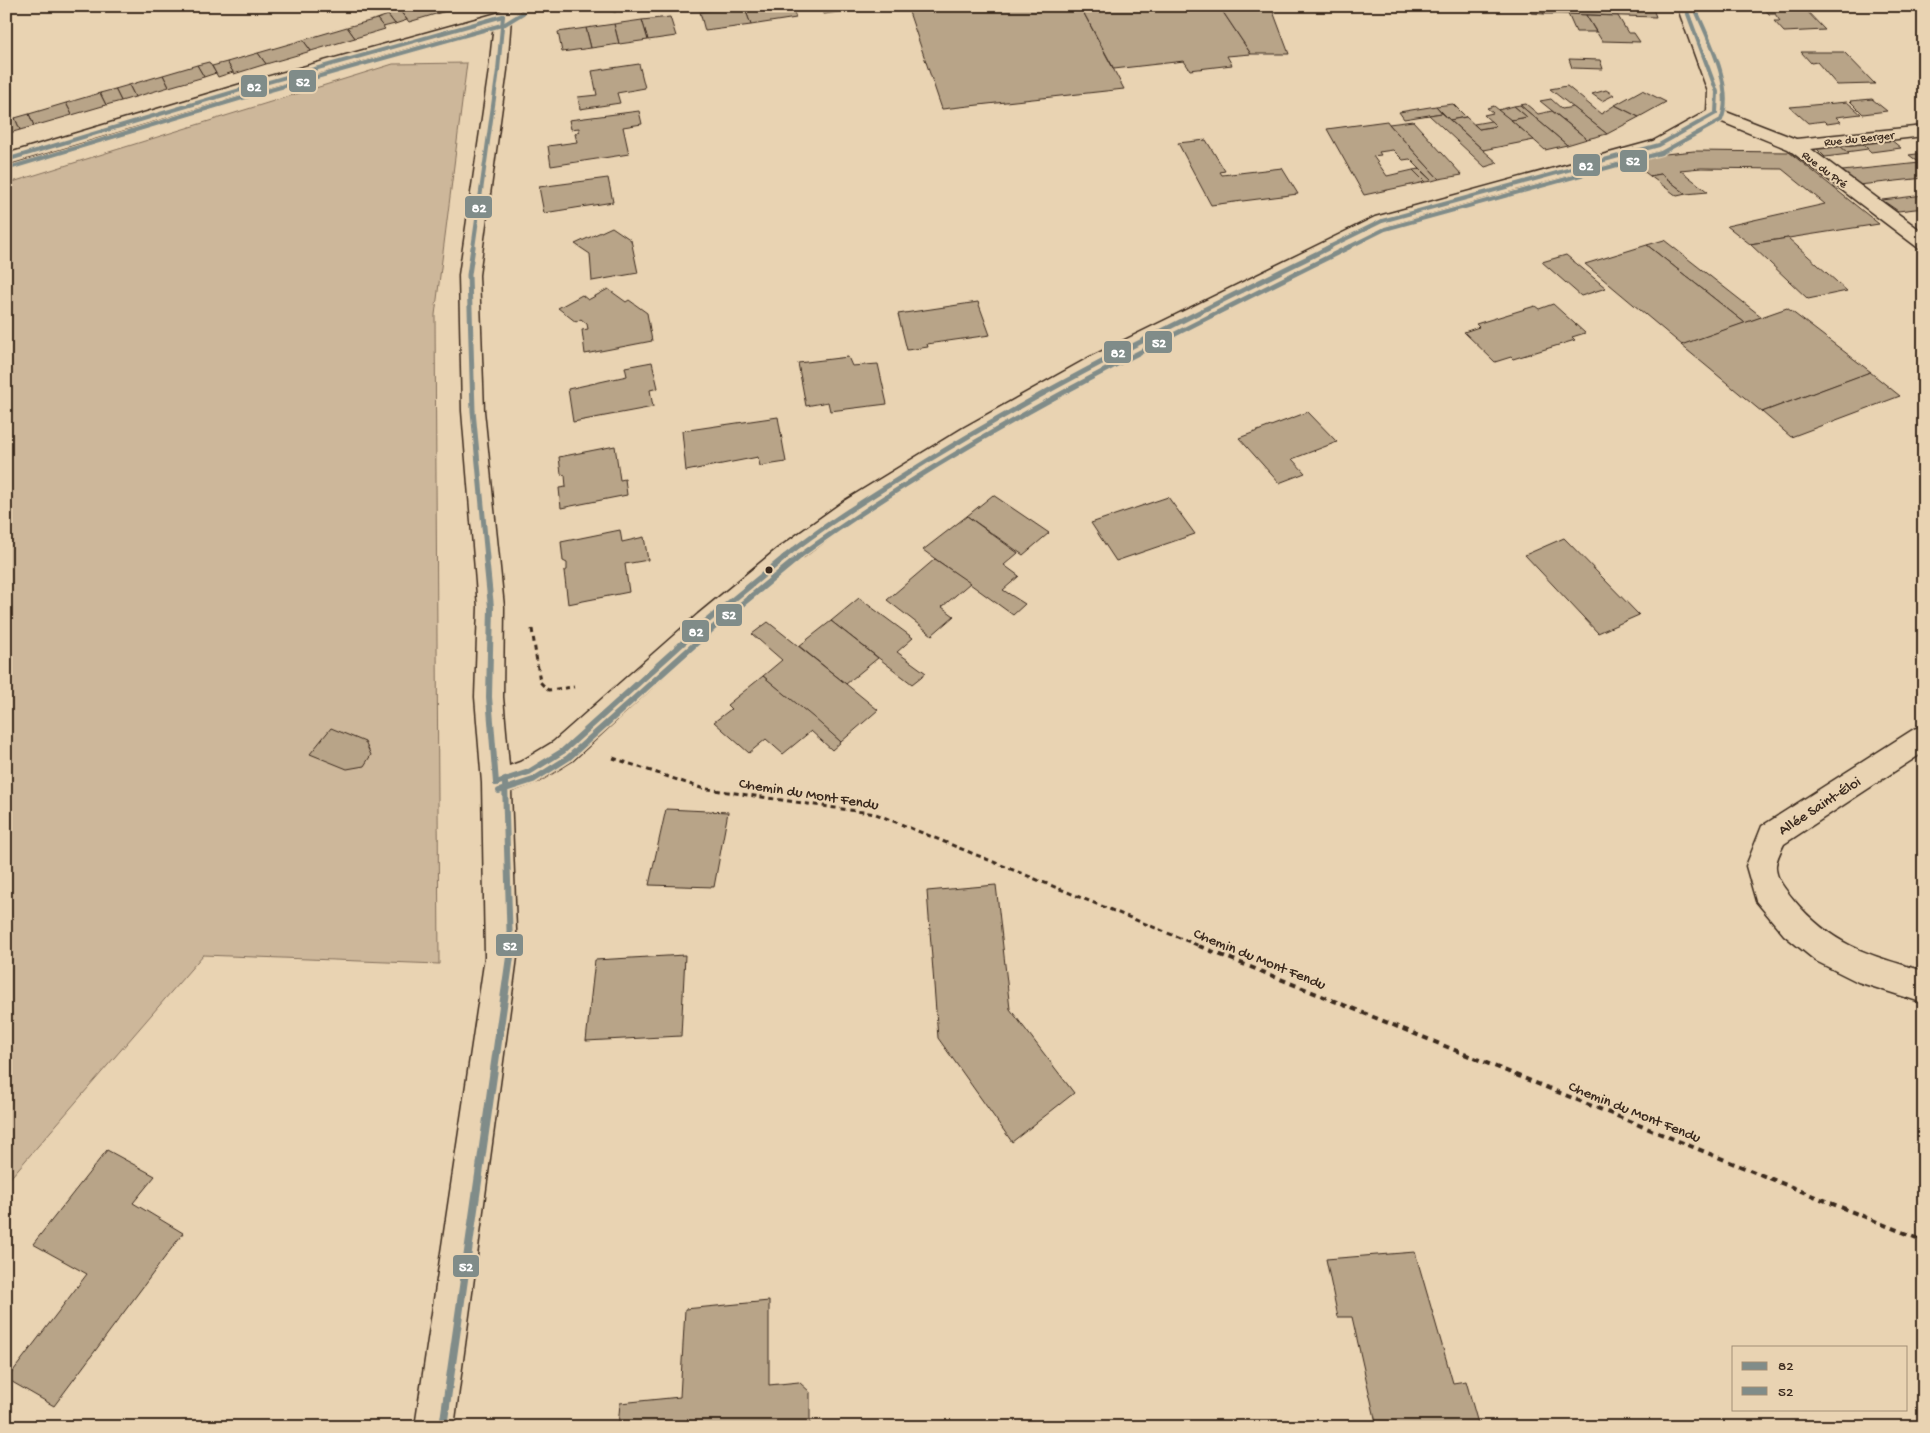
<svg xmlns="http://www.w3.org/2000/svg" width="1930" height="1433" viewBox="0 0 1930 1433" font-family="'Gochi Hand',sans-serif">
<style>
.green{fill:#cdb79a;stroke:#84705c}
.building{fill:#b8a488;stroke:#3b2a1e}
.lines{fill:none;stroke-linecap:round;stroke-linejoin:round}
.street-casing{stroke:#3b2a1e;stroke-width:3}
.secondary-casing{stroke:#3b2a1e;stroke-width:3}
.path-far1{stroke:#3b2a1e;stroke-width:3;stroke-dasharray:5 4;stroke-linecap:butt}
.path{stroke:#3b2a1e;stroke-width:4;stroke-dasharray:6 5;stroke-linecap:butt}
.street{fill:#e9d3b2;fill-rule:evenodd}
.secondary{fill:#e9d3b2;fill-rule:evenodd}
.bus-1-far2-casing{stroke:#e9d3b2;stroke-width:6}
.bus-1-far1-casing{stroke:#e9d3b2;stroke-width:8}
.bus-1-casing{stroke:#e9d3b2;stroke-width:10}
.bus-2-far3-casing{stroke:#e9d3b2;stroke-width:6}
.bus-2-far2-casing{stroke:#e9d3b2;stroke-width:8}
.bus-2-far1-casing{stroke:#e9d3b2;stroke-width:10}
.bus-2-casing{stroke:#e9d3b2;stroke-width:12}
.bus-1-far2{stroke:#808c89;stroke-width:4}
.bus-1-far1{stroke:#808c89;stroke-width:5}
.bus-1{stroke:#808c89;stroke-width:6}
.bus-2-far3{stroke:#808c89;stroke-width:4}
.bus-2-far2{stroke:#808c89;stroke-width:5}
.bus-2-far1{stroke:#808c89;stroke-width:6}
.bus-2{stroke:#808c89;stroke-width:8}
.bus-dot{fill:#3b2a1e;stroke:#e9d3b2;stroke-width:2}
.labels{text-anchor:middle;stroke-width:4;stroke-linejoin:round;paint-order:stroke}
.far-street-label{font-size:12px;fill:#3b2a1e;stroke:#e9d3b2}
.street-label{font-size:15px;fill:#3b2a1e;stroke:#e9d3b2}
.line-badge{stroke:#e9d3b2;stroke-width:2}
.badge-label{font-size:14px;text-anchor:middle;font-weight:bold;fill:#fff}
</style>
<rect width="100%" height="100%" fill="#e9d3b2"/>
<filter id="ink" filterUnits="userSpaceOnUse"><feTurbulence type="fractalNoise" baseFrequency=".02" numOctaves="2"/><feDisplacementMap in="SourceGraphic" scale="10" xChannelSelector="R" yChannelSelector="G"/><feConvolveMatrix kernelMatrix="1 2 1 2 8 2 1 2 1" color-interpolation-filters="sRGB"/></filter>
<g filter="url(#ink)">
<!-- green -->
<polygon class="green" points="467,63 435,315 439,964 203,955 6,1183 6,184 393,64"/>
<!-- building -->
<g class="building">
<polygon points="396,6 433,6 439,13 409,22"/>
<polygon points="396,6 407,20 395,24 382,7"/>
<polygon points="433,6 464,6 439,13"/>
<polygon points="744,6 792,6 796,18 751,25"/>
<polygon points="744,6 751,25 705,31 700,12"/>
<polygon points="821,6 868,6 869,8 824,14"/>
<polygon points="948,6 1080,6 1124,89 942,109 909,12"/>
<polygon points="1080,6 1219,6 1251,54 1227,56 1232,65 1190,70 1184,61 1114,69"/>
<polygon points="1219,6 1271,6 1289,54 1251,54"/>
<polygon points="1528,6 1540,6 1544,14 1531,13"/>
<polygon points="1540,6 1555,6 1559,14 1544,14"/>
<polygon points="1555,6 1652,6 1656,17 1559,14"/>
<polygon points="1762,6 1802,6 1825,30 1784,32 1774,21 1780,21 1775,14 1769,14"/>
<polygon points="1568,14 1586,15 1596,32 1576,32"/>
<polygon points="388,15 395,24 383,27 377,19"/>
<polygon points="1586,15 1618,16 1628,33 1634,33 1640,42 1602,41"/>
<polygon points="670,17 676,36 648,40 642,20"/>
<polygon points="377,19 385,29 355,38 347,27"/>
<polygon points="642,20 648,40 619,44 614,24"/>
<polygon points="614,24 619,44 591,48 586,28"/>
<polygon points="347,27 355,38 311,51 303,40"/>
<polygon points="586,28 591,48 562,52 558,32"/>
<polygon points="303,40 311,51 266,64 258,53"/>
<polygon points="1801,52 1844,52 1875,84 1837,85 1817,62 1811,63"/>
<polygon points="258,53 266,64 234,74 227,62"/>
<polygon points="1569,59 1600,60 1603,69 1572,68"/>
<polygon points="209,62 216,73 204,77 197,65"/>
<polygon points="227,62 233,72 218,77 212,66"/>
<polygon points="639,64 645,88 617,93 620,103 580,109 578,97 597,95 592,71"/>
<polygon points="197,65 204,77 169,87 163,75"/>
<polygon points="163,75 169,87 135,97 129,85"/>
<polygon points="129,85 135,97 121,101 115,89"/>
<polygon points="1567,86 1601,114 1615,105 1639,117 1607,134 1550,89"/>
<polygon points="115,89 121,101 106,105 100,93"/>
<polygon points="1606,90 1614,95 1602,101 1592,94"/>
<polygon points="1642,90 1666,102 1639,117 1615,105"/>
<polygon points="100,93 106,105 72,115 66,103"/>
<polygon points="1551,99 1562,109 1573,107 1607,134 1587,139 1540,101"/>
<polygon points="1872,99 1887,111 1863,114 1850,101"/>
<polygon points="1847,102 1861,114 1836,117 1841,122 1827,124 1824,121 1808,123 1790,107"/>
<polygon points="66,103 72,115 34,126 29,114"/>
<polygon points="1453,104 1466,117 1450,120 1436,106"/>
<polygon points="1526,104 1538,114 1552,111 1587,139 1567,145 1520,105"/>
<polygon points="1520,105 1567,145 1545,150 1511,120 1527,117 1514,106"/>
<polygon points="1436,106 1442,113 1404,119 1399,112"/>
<polygon points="1494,106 1511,120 1534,140 1483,150 1450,120 1466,117 1479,129 1496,126 1484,115 1493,113 1487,108"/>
<polygon points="1514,106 1527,117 1511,120 1498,110"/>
<polygon points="639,111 642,124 623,127 629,154 551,166 548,146 577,142 575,134 579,131 579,128 571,129 569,120"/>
<polygon points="1442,113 1483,150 1498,163 1485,167 1429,115"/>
<polygon points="29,114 34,126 20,130 15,118"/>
<polygon points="15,118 20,130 6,134 6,120"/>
<polygon points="1387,121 1389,124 1439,179 1432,181 1410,159 1403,160 1393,150 1379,152 1381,155 1373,156 1387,176 1413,170 1425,182 1364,195 1327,129"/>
<polygon points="1413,121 1462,175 1439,179 1389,124"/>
<polygon points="1491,121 1496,126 1479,129 1474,124"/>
<polygon points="1890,139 1901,148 1871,152 1861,142"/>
<polygon points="1206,140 1225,171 1220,172 1222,175 1282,168 1298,194 1211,205 1178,143"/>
<polygon points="1861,142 1868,149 1846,152 1838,144"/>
<polygon points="1838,144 1849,154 1825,157 1815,147"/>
<polygon points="1694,151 1789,152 1879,224 1750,244 1727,226 1825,204 1782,169 1701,168 1680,170 1708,192 1686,194 1661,174 1650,176 1630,161 1646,156"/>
<polygon points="1924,153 1924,166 1909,155"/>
<polygon points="1920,163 1924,166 1924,178 1859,185 1842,171"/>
<polygon points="1419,169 1432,181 1425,182 1413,170"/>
<polygon points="1661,174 1686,194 1677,196 1650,176"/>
<polygon points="608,178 613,202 544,213 539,187"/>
<polygon points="1924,195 1924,208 1898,211 1882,200"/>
<polygon points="612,227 631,240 638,273 592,281 590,254 575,244"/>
<polygon points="1788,238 1847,291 1808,299 1750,244"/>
<polygon points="1664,240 1762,317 1745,323 1647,245"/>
<polygon points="1647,245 1745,323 1682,345 1585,264"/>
<polygon points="1566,255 1606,288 1581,296 1542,262"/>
<polygon points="608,289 626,302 629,300 647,313 652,341 585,354 582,330 588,329 587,324 581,319 576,322 558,308 582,295 588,300"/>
<polygon points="978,302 990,335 927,344 928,347 907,350 898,314"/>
<polygon points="1553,304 1585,333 1572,337 1575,340 1513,359 1511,357 1495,362 1464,332 1479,327 1476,324 1535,306 1539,309"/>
<polygon points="1787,308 1871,372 1762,412 1681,345"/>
<polygon points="848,357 852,366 878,364 887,404 830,411 828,402 806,406 798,363"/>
<polygon points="652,362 658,388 650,390 653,407 573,422 568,389 627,376 625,367"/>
<polygon points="1870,372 1900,396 1791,437 1762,412"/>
<polygon points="1308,412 1337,442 1292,459 1305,473 1279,483 1239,438"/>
<polygon points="778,417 786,462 760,466 758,457 686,471 682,431"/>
<polygon points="615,446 620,480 625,479 627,495 561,508 559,488 566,487 565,475 561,474 559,457"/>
<polygon points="993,495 1049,533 1023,555 967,516"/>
<polygon points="1168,497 1195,534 1116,561 1091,523"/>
<polygon points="967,516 1018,553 1004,565 1019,576 1003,590 1025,604 1013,615 923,550"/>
<polygon points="620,530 622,542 644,537 648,560 625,564 629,592 568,604 564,571 567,570 567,563 563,561 561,542"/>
<polygon points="1564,538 1639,615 1598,633 1525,555"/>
<polygon points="935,559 970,583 942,607 954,616 932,635 887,600"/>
<polygon points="859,598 913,638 897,652 926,673 912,684 831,621"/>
<polygon points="831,621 878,658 846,684 799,646"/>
<polygon points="768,622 846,684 878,710 841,742 763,676 782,660 752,634"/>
<polygon points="763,676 813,717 841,742 832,750 811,731 783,754 766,739 749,753 714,722 731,709 727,705"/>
<polygon points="331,728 365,742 371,755 364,766 347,769 310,754"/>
<polygon points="666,809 728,812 714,887 649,885"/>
<polygon points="996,885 1010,1009 1074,1093 1012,1142 938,1038 927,891"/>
<polygon points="685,955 681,1036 586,1041 595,960"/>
<polygon points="107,1150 155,1176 133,1203 183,1233 54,1406 7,1379 87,1274 33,1244"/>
<polygon points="1415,1252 1453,1383 1466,1381 1479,1427 1377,1427 1352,1317 1338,1317 1326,1259"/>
<polygon points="769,1301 769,1385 799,1382 810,1392 810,1427 618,1427 620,1403 680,1397 685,1309"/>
</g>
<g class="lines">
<defs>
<g id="street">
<polygon points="605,6 623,6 615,11 607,9"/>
<polygon points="1716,108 1796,139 1924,126 1924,136 1811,149 1924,233 1924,249 1917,247 1788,149 1710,117 1707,113 1710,109"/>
<path d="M1924 725V752L1784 844C1781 850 1777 858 1776 865 1775 878 1785 889 1793 899 1831 945 1868 955 1924 971V1003L1858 982 1816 961 1784 935 1756 901 1746 866 1762 826 1914 729Z"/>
</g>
<path id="secondary" d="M507 6 525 7 511 18 507 70 479 275 484 411 504 607 503 697 509 766 520 762 553 742 698 614 777 549 844 501 963 428 1090 357 1375 217 1653 141 1707 111 1708 92 1677 6H1693C1702 29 1736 97 1722 117L1665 149 1389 225 1106 367 979 440 862 513 795 563 716 628 573 760 539 781 511 791 517 957 454 1427H415L485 957 482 783 475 697 478 607 462 411 459 275 489 70 494 24 253 92 6 165V154L241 84 497 13Z"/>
</defs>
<!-- street casing -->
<use href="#street" class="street-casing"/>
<!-- secondary casing -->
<use href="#secondary" class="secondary-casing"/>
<!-- path-far1 -->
<g class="path-far1">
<polyline points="532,629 540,682 548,690 574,687"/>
<polyline points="613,758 701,788 876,814 1202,947"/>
</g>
<!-- path -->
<polyline class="path" points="1199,946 1924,1241"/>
<!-- street -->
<use href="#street" class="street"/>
<!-- secondary -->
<use href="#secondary" class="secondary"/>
<defs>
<g id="bus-1-far2">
<polyline points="6,160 247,88 503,16"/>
<polyline points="473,248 498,70 503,16"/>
<polyline points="1327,248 1382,221 1659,145 1716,113 1717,92 1685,6"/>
</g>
<g id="bus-1-far1">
<polyline points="473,247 469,275 473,411 487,558"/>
<path d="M783 558C828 522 878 492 927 461 1057 381 1193 315 1330 247"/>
</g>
<g id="bus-1">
<polyline points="486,557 491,607 489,697 496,783"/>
<polyline points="496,783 529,772 563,751 707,621 785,557"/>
</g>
<g id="bus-2-far3">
<polyline points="9,168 249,96 505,24 523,13"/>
<path d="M1347 248 1385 229 1661 153 1721 120C1735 88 1707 36 1694 6"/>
</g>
<path id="bus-2-far2" d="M797 558C969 433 1160 341 1349 247"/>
<g id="bus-2-far1">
<polyline points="505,783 510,947"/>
<polyline points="499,791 533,780 568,758 713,628 799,557"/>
</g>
<polyline id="bus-2" points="443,1427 510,957 510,946"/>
</defs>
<!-- bus-1-far2 casing -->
<use href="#bus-1-far2" class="bus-1-far2-casing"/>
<!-- bus-1-far1 casing -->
<use href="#bus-1-far1" class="bus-1-far1-casing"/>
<!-- bus-1 casing -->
<use href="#bus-1" class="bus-1-casing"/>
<!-- bus-2-far3 casing -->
<use href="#bus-2-far3" class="bus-2-far3-casing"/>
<!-- bus-2-far2 casing -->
<use href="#bus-2-far2" class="bus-2-far2-casing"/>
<!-- bus-2-far1 casing -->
<use href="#bus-2-far1" class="bus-2-far1-casing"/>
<!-- bus-2 casing -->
<use href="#bus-2" class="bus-2-casing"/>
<!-- bus-1-far2 -->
<use href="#bus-1-far2" class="bus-1-far2"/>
<!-- bus-1-far1 -->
<use href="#bus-1-far1" class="bus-1-far1"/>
<!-- bus-1 -->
<use href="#bus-1" class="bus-1"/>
<!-- bus-2-far3 -->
<use href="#bus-2-far3" class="bus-2-far3"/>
<!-- bus-2-far2 -->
<use href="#bus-2-far2" class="bus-2-far2"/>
<!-- bus-2-far1 -->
<use href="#bus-2-far1" class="bus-2-far1"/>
<!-- bus-2 -->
<use href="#bus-2" class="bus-2"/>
</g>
</g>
<!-- markers -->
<circle class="bus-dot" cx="769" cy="570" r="4.5"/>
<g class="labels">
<!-- far-street labels -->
<g class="far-street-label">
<text transform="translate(1859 138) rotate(-6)" y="4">Rue du Berger</text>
<text transform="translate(1825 169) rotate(37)" y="4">Rue du Pré</text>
</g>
<!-- street labels -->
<g class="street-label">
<text transform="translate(809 793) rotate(9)" y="5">Chemin du Mont Fendu</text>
<text transform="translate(1819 805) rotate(-33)" y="5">Allée Saint-Éloi</text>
<text transform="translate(1260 958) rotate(22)" y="5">Chemin du Mont Fendu</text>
<text transform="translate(1635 1111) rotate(22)" y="5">Chemin du Mont Fendu</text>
</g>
</g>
<g class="line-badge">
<rect x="288" y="69" width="29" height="24" rx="5" fill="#808c89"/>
<rect x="240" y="74" width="28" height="24" rx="5" fill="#808c89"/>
<rect x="1619" y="149" width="29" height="24" rx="5" fill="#808c89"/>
<rect x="1572" y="153" width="29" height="24" rx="5" fill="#808c89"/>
<rect x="464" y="195" width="29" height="24" rx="5" fill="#808c89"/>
<rect x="1144" y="330" width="29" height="24" rx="5" fill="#808c89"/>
<rect x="1103" y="340" width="29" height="24" rx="5" fill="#808c89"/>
<rect x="715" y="603" width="28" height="24" rx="5" fill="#808c89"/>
<rect x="681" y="619" width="29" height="24" rx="5" fill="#808c89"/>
<rect x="495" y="933" width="29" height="24" rx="5" fill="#808c89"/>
<rect x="452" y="1254" width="28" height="24" rx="5" fill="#808c89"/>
</g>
<g class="badge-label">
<text x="303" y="86">52</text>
<text x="254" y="91">82</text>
<text x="1633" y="165">52</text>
<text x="1586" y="170">82</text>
<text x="479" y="212">82</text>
<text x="1159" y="347">52</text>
<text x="1118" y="357">82</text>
<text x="729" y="619">52</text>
<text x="696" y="636">82</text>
<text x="510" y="950">52</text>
<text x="466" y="1271">52</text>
</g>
<!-- margin -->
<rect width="1930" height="1433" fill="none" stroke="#e9d3b2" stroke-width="25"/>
<rect x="12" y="12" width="1905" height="1408" fill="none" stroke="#3b2a1e" stroke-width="2" filter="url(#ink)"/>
<!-- legend -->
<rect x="1732" y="1346" width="175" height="65" fill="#e9d3b2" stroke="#a38f77"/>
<rect x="1742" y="1362" width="25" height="8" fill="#808c89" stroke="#a38f77"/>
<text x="1778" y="1370" font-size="15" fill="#3b2a1e">82</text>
<rect x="1742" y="1387" width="25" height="8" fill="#808c89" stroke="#a38f77"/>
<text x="1778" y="1396" font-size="15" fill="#3b2a1e">52</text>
</svg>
